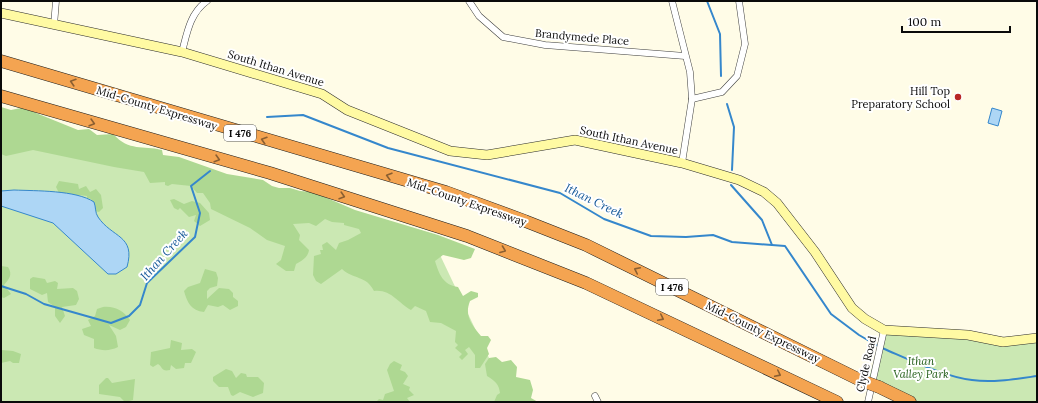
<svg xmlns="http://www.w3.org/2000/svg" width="1038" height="403" viewBox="0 0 1038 403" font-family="Lora,serif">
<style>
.green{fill:#cbe8b3}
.forest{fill:#aed892}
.water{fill:#add6f5;stroke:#3587cc}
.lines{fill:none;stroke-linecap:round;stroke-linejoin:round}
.stream{stroke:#3587cc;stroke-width:2}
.street-casing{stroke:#3d3d3d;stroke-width:7}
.secondary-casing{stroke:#2c2c2c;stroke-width:10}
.highway-casing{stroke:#1b1b1b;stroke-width:13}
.street{stroke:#fff;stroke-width:6}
.secondary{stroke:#fffaa3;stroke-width:9}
.highway{stroke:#f4a451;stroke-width:12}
.highway-bridge-casing{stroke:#1b1b1b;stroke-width:13;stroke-linecap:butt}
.highway-bridge{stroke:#f4a451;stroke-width:12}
.oneway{stroke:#8b5f31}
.poi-dot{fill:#b82624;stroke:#fff;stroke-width:1.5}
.labels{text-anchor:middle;stroke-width:4;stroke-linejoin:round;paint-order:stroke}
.shield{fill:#fff;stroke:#545454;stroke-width:1}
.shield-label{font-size:10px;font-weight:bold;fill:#0a0a0a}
.street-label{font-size:11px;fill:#0a0a0a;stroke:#fff}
.poi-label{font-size:11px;fill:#0a0a0a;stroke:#fff;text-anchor:end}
.park-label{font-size:11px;font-style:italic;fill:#26601c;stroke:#fff}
.water-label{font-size:12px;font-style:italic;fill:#165999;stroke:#fff}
</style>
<rect width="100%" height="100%" fill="#fffce7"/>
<!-- green -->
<g class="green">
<polygon points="1,113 430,234 510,402 1,402"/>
<polygon points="884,330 1003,342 1037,338 1037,402 911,402 867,383"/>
</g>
<!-- forest -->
<g class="forest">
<path d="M1 107 11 110 26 107 36 113 78 130 89 129 97 135 113 134C130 152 142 145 162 150L163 155 179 157 227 174 263 180 272 186 279 188H290L300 191 313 192 355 210 438 235 475 249 471 258 464 260 443 255 435 261C439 274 443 285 458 287L463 296 471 291 478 293V297L470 301C464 316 472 325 481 336H488L491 340 487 348 489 354 480 368H475V355L469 347 465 350 468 354 462 360 459 357 462 354 455 348 458 345 455 342 456 331 441 323 430 322 426 311 415 306 411 310C398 303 391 289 374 291 366 275 354 280 342 269L321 284 316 281 313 275 314 256 321 254 320 250H323L322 245 327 242 336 250 339 243 348 240 361 233 359 229 344 225V223L332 222 325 219 316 226 309 223 293 224 300 235 299 240 309 250C308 257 302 261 296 264L294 271H286L276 264 281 260 285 246 267 240 250 228 211 209 210 203 203 193H197L191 186 172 184 168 186 165 185V182L150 183 144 172 114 167 33 150 6 156 1 154Z"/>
<polygon points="59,181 78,184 79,189 86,186 90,192 96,189 101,195 103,208 99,212 95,211 91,199 87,198 87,196 79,195 74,197 67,193 65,195 60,195 56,187"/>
<polygon points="174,199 184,204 192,201 200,203 209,213 210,220 200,226 194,221 196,215 189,217 180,208 178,210 174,208 170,200"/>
<path d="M1 266 8 267C13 275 9 279 4 285L11 294 4 298 1 297Z"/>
<path d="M205 269 216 272 218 278 217 286 210 288 207 291V299L219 288 229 289 233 293V297L238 301V306L230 310 223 305 218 307 208 305 204 312C191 311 187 302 184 291L188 287 200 283Z"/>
<polygon points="33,277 45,279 47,283 55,281 58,283 57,289 73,288 77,291 79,299 76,305 62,307 65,316 60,323 55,316 55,307 48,302 47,293 42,295 30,289 30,279"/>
<path d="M103 307C116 306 123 311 130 320L126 327 120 330 109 325 116 336 118 347C110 351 102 351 94 348V339L84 335 82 329 91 326 88 320 95 316 97 309Z"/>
<path d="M171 340 182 343 181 350 192 349 196 352 191 363H185L184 368 176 369 171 365 170 370C161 372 163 367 158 364L153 367 150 365 151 352 170 348Z"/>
<polygon points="1,350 13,351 21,354 19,363 13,363 10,361 1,363"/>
<path d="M496 357 502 362 511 360 517 367 516 377 530 380 533 390 531 398 538 402H494L497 395 500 393C499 384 495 381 487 376L485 364 489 358Z"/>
<polygon points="394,361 402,365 400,370 405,372 408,376 403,384 410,387 409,390 414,395 407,398 410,402 376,402 379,399 383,400 385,394 394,391 387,370 390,364"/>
<polygon points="226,369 232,371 236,378 241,373 246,374 247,377 258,377 264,383 263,393 253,397 240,392 233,396 231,395 228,387 219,387 213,381 213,377"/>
<polygon points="106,378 108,378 112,383 135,379 133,400 125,402 120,397 99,394 99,385"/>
</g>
<!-- water -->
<g class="water">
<polygon points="992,108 1002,111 998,126 988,123"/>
<path d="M14 190C36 191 76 190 94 202 96 207 95 213 98 217 112 238 136 235 127 267L116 274H108L53 223 1 206V191Z"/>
</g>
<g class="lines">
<!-- stream -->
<g class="stream">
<polyline points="707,1 720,34 721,76"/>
<polyline points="727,104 734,127 732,170"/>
<polyline points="267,117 303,115 388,148 560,193 604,219 651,236 686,237 713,235 732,242 785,246 831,314 859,335 878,346"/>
<polyline points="731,185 762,220 772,245"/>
<polyline points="1,286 26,294 44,304 111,323 129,316 140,305 147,283 195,237 200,213 191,186 210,171"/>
<path d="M882 348C908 359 945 377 972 380 993 383 1016 379 1037 376"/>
</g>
<defs>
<g id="street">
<polyline points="469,1 479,16 503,37 545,45 685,56"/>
<polyline points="672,1 690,72 692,99 682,163"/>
<polyline points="54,25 56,1"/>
<path d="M182 52C187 33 190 13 207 1"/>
<polyline points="692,99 722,92 737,76 745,44 739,1"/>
<polyline points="595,396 598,402"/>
<polyline points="868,402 884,330"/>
</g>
<polyline id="secondary" points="1,13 182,52 322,94 347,110 450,151 487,155 575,140 682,163 739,180 764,192 777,203 815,252 852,308 865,319 884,330 968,335 1003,342 1037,338"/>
<g id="highway">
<polyline points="1,61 446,192 525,221 586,245 860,380"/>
<polyline points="1,96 270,173 467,236 586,283 837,402"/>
<polyline points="879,387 910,402"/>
</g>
</defs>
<!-- street casing -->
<use href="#street" class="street-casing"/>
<!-- secondary casing -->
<use href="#secondary" class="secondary-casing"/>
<!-- highway casing -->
<use href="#highway" class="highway-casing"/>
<!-- street -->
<use href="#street" class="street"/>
<!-- secondary -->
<use href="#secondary" class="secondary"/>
<!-- highway -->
<use href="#highway" class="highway"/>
<defs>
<polyline id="highway-bridge" points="860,380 879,387"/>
</defs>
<!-- highway-bridge casing -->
<use href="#highway-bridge" class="highway-bridge-casing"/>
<!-- highway-bridge -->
<use href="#highway-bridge" class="highway-bridge"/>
</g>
<!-- one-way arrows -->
<defs><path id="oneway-chevron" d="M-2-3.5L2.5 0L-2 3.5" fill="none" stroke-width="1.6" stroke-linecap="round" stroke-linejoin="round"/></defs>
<g class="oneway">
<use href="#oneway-chevron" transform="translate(73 82) rotate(-163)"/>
<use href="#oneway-chevron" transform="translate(92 123) rotate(16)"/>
<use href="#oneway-chevron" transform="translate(264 140) rotate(-163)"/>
<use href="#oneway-chevron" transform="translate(217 159) rotate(16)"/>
<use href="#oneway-chevron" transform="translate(389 176) rotate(-164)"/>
<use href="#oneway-chevron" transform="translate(342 196) rotate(17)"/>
<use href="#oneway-chevron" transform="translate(503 250) rotate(21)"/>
<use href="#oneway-chevron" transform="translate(637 270) rotate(-154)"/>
<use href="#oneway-chevron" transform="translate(661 318) rotate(26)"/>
<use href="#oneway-chevron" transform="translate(778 374) rotate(26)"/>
</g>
<!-- markers -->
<circle class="poi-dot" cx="958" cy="97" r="4"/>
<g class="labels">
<!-- shield labels -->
<g class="shield">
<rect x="224" y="125" width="32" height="16" rx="3"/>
<rect x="656" y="279" width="32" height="16" rx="3"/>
</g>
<g class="shield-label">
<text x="240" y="137">I 476</text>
<text x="672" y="291">I 476</text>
</g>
<!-- street labels -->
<g class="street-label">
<text transform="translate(582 37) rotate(5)" y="4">Brandymede Place</text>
<text transform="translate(276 68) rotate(17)" y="4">South Ithan Avenue</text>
<text transform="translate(157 108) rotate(17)" y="4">Mid-County Expressway</text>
<text transform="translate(629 140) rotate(12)" y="4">South Ithan Avenue</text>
<text transform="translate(467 202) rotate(19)" y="4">Mid-County Expressway</text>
<text transform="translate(763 332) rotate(26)" y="4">Mid-County Expressway</text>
<text transform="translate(866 364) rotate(-77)" y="4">Clyde Road</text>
</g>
<!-- poi labels -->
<g class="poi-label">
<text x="950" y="95">Hill Top<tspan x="950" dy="13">Preparatory School</tspan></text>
</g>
<!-- park labels -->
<g class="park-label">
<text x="921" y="365">Ithan<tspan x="921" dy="13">Valley Park</tspan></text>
</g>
<!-- water labels -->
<g class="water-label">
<text transform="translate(594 201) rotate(26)" y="4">Ithan Creek</text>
<text transform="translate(164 255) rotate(-48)" y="4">Ithan Creek</text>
</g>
</g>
<!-- border -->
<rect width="1038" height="403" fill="none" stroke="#0a0a0a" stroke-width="4"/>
<!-- scale -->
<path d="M902 26v6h108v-6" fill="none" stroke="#0a0a0a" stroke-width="2"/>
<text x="908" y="26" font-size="12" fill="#0a0a0a" stroke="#ffffff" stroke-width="3" paint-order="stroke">100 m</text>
</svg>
